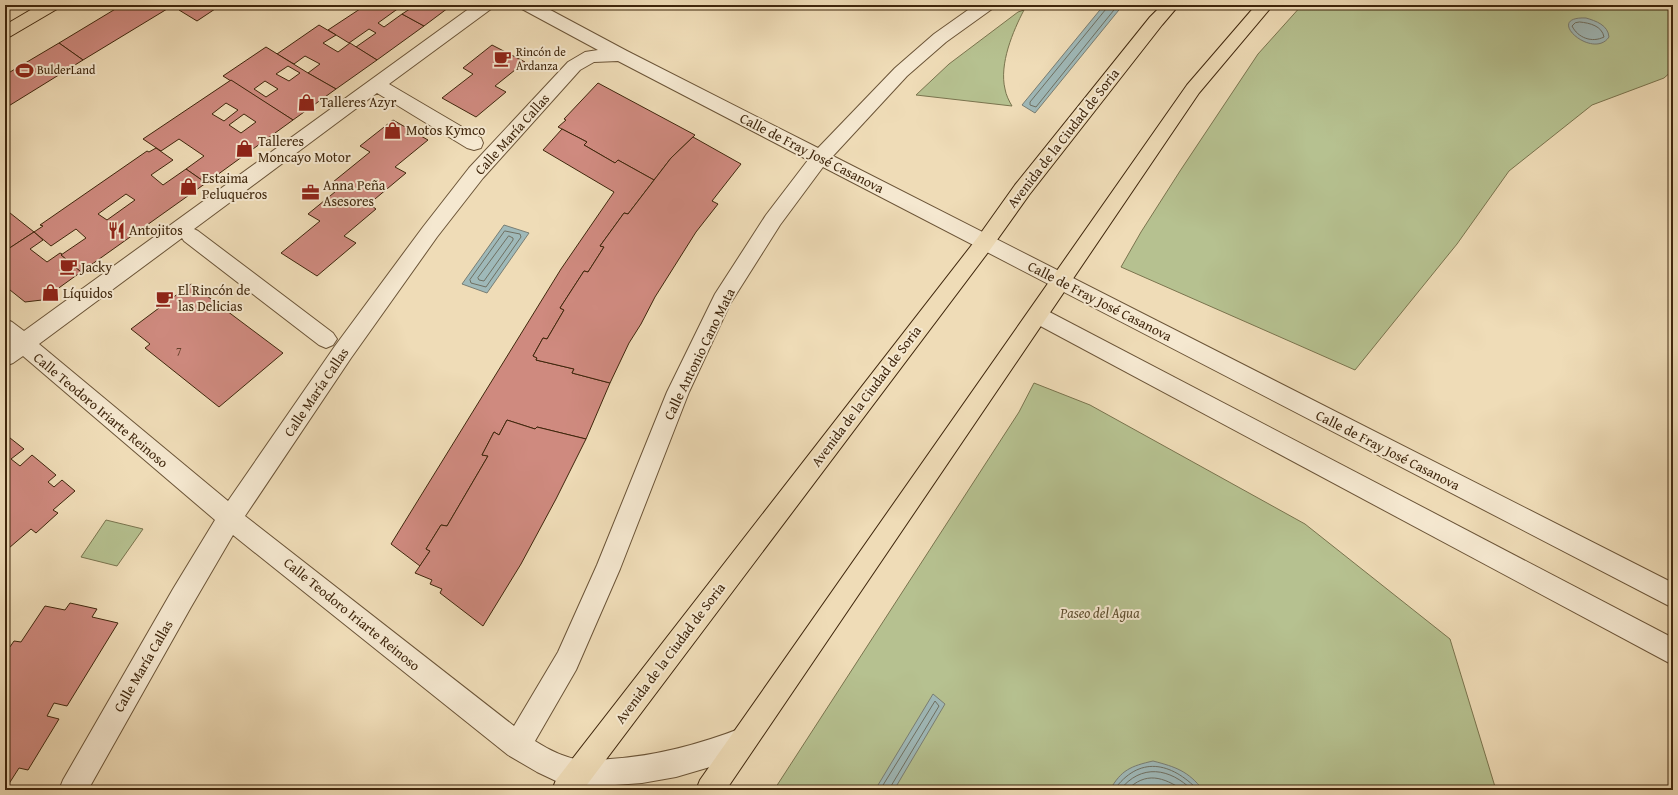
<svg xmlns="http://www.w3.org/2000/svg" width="1678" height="795" viewBox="0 0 1678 795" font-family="'Gentium Book Plus',serif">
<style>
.green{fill:#b6c190;stroke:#7a744e}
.water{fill:#9fb9b9;stroke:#797e74}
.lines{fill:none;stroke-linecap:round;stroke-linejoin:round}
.shore{stroke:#6f7062;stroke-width:1}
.building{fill:#cf8a7f;stroke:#3f260c;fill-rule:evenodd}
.minor-casing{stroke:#6b5437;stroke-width:2}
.major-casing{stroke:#3f260c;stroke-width:2}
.minor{fill:#f5e8d0;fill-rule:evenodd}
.major{fill:#efdcb7;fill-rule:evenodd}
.labels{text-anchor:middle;stroke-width:4;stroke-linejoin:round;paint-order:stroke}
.far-poi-label{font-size:12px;fill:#3f260c;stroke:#f5e8d0;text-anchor:start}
.number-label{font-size:12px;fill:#633f29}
.poi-label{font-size:14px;fill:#3f260c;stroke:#f5e8d0;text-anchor:start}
.street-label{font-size:14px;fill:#3f260c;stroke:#f5e8d0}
.park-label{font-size:14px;font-style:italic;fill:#5d4d2d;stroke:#f5e8d0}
</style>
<rect width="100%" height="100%" fill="#efdcb7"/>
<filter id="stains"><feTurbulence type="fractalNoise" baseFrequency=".005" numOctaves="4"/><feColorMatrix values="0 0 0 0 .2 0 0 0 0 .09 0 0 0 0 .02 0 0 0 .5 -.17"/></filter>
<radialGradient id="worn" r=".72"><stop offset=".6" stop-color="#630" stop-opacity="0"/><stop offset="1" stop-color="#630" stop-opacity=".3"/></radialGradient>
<!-- green -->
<g class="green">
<polygon points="1302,5 1673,5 1673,70 1664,78 1592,105 1509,171 1457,244 1355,370 1121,267 1141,232 1180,171 1258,54"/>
<path d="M1024 10C1013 31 999 64 1005 89 1006 95 1009 101 1012 106L916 95 949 64 1018 12Z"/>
<polygon points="1034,383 1090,405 1305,524 1450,639 1496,790 774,790 1019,412"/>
<polygon points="106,520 143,529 117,566 81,557"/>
</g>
<!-- water -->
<g class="water">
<polygon points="1104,5 1123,5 1035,113 1022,105"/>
<path d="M1586 18C1596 21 1608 25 1609 37 1593 61 1542 16 1586 18Z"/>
<polygon points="504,225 529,233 487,293 462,284"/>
<polygon points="933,694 945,704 894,790 875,790"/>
<path d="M1153 761C1176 767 1188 771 1203 790H1110C1121 770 1131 766 1153 761Z"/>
</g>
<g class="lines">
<!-- shore -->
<g class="shore">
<polyline points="1107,5 1106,9 1030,102 1030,105 1036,107 1118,5"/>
<path d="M1580 22C1590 23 1602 26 1604 37 1592 43 1578 38 1572 26L1575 23Z"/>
<polygon points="505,231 520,234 521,237 486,287 471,283 470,280"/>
<polygon points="509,236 513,238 513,240 484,281 479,280 478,278"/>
<polyline points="880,790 935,701 939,706 891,786 891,790"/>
<path d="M1114 790C1139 755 1171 762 1198 790"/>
<path d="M1120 790C1141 763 1170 768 1192 790"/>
<path d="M1127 790C1146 771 1163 777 1183 790"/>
</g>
</g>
<!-- building -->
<g class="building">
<polygon points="122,5 172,6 83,60 59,43"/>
<polygon points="188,5 221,5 197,21 179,10"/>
<polygon points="366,5 386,5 396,10 378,23 384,27 402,14 424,26 377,60 356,47 376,33 369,29 349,43 328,30"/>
<polygon points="386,5 404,5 396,10"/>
<polygon points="416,5 452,5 424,26 402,14"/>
<polygon points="319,25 336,35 323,43 338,52 350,43 377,60 336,89 308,73 320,64 305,56 294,64 277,54"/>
<polygon points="59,43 83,60 7,107 5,106 5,75"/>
<polygon points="492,45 525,62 495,86 506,92 476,117 442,98 473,74 463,68"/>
<path d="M266 47 308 73 336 89 293 120 223 76ZM288 66 300 73 289 81 276 74ZM265 81 278 89 266 97 254 89Z"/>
<path d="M231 80 293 120 206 183 186 169 204 156 179 139 161 151 143 139ZM226 103 238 110 224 121 212 114ZM244 114 256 122 241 133 229 125Z"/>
<polygon points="598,83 695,135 671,158 654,180 618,160 615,163 584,145 587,142 558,127 566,120 564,119"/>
<polygon points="393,120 428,140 395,167 406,173 369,204 376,209 344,236 356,243 317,276 281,253 320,221 308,214 341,187 333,182 370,152 360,146"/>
<polygon points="562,129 587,142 584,145 615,163 618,160 654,180 628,214 624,213 600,246 604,247 588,272 584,271 560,308 564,310 547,339 543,338 533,356 537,358 536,360 574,369 572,373 610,383 586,439 537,427 535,429 507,420 499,435 494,432 482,455 488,456 447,526 441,525 426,549 430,551 420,566 391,544 561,269 614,192 543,150"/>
<polygon points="693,137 741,164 712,201 718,204 696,232 655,297 641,324 629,343 610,383 572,373 574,369 536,360 537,358 533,356 543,338 547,339 564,310 560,308 584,271 588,272 604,247 600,246 624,213 628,214 671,158"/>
<path d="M156 148 173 160 151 175 163 185 186 169 206 183 81 272 61 255 86 238 76 229 51 246 34 232 43 226 40 225 147 151 149 152ZM126 194 135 200 107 220 98 214Z"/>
<polygon points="5,209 34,232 5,251"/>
<polygon points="34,232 43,240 30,249 47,262 60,253 62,254 61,255 81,272 42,300 25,302 5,286 5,251"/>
<polygon points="191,284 283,353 219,407 145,348 150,344 131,329"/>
<polygon points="507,420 535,429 537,427 586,439 556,499 521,564 483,626 440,593 442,589 430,584 432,580 415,573 430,551 426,549 441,525 447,526 488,456 482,455 494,432 499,435"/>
<polygon points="5,434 24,449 11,459 20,466 32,455 56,475 48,482 54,487 62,480 75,491 53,510 58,513 36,533 31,529 9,548 5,544"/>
<polygon points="70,603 97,609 92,617 118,623 67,706 54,703 47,716 59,719 28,770 19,768 5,790 5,654 14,641 21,642 45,606 65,610"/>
</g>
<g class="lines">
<defs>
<g id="minor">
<path d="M474 5H493L491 9 389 84 481 138 483 143 481 148 474 150 467 148 377 93 194 229 198 231 333 333 337 339 333 345 326 348 319 345 184 241 182 238 39 344 228 501 335 346 423 227 469 168 568 62 585 52 598 50 522 9 520 5H541L627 51 818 148 895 68 934 34 975 5H994L992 9 946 42 907 76 833 156 1673 583V608L823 167 780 225 730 304 689 392 620 569 576 670 535 741C549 750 563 757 580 760 590 761 601 760 610 759 657 756 701 744 744 727L753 731 757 740 753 749 710 767 676 777 642 783 588 787H578L556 781 537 772 508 755 233 535 191 607 88 790H59L63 780 173 589 215 520 23 356 13 363 5 366V345L8 343 5 341V319L12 322 24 331ZM618 61 808 160 766 215 715 294 667 392 597 565 558 652 514 726 245 516 351 358 437 237 483 178 580 70 594 62Z"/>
<polygon points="1038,306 1673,638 1673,665 1031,321 1028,315 1031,309"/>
</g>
<g id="major">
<polygon points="39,5 59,5 57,9 11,36 5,38 5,25"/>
<polygon points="1162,5 1179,5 1162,25 1029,195 992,247 583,790 552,790 556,780 978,237 1015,185 1150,17"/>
<polygon points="1256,5 1273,5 1199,93 726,790 696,790 700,780 1187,85"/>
</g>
</defs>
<!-- minor casing -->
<use href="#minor" class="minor-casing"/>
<!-- major casing -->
<use href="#major" class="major-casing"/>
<!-- minor -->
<use href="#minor" class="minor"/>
<!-- major -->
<use href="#major" class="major"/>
</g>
<!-- icons -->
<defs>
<symbol id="cafe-bare" viewBox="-9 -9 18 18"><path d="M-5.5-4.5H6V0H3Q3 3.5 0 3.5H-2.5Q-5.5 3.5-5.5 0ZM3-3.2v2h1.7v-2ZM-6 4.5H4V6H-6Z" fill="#8f2418" stroke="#f5e8d0" stroke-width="2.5" paint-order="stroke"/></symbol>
<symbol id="stadium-bare" viewBox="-9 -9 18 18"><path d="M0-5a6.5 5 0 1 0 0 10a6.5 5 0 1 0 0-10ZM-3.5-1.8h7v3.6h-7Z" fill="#8f2418" stroke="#f5e8d0" stroke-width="2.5" paint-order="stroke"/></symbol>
<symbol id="shop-bare" viewBox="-9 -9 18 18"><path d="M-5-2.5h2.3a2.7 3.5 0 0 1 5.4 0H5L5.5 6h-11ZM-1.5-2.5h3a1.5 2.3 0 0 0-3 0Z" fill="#8f2418" stroke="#f5e8d0" stroke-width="2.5" paint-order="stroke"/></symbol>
<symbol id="office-bare" viewBox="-9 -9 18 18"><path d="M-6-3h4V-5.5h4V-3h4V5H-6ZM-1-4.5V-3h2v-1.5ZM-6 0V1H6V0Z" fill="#8f2418" stroke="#f5e8d0" stroke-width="2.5" paint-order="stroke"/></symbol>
<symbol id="restaurant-bare" viewBox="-9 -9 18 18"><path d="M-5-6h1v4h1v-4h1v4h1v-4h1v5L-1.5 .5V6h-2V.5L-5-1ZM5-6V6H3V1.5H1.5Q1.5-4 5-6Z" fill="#8f2418" stroke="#f5e8d0" stroke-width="2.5" paint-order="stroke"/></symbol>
</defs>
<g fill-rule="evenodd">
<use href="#cafe-bare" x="490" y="46" width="25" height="25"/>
<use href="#stadium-bare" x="12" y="58" width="25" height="25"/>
<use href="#shop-bare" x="294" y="90" width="25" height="25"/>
<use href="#shop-bare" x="380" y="118" width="25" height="25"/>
<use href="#shop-bare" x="232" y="136" width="25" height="25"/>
<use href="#shop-bare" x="176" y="174" width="25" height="25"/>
<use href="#office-bare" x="298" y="180" width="25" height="25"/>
<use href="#restaurant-bare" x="104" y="218" width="25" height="25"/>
<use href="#cafe-bare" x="56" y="254" width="25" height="25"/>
<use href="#shop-bare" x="38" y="280" width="25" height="25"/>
<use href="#cafe-bare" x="152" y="286" width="25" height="25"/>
</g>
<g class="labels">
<!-- far-poi labels -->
<g class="far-poi-label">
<text x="516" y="56">Rincón de<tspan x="516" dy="14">Ardanza</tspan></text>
<text x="37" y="74">BulderLand</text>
</g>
<!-- number labels -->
<g class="number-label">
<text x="179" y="356">7</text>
</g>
<!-- poi labels -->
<g class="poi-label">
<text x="320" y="107">Talleres Azyr</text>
<text x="406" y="135">Motos Kymco</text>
<text x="258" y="146">Talleres<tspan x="258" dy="16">Moncayo Motor</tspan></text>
<text x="202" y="183">Estaima<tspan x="202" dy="16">Peluqueros</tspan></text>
<text x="323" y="190">Anna Peña<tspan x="323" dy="16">Asesores</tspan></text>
<text x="129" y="235">Antojitos</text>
<text x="81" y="272">Jacky</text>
<text x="178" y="295">El Rincón de<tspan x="178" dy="16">las Delicias</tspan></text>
<text x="63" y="298">Líquidos</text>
</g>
<!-- street labels -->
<g class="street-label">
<text transform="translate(512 134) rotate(-48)" y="5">Calle María Callas</text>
<text transform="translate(1063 138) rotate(-52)" y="5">Avenida de la Ciudad de Soria</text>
<text transform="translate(812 153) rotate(27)" y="5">Calle de Fray José Casanova</text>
<text transform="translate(1100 301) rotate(27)" y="5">Calle de Fray José Casanova</text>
<text transform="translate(699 354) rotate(-64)" y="5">Calle Antonio Cano Mata</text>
<text transform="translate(316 392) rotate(-56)" y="5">Calle María Callas</text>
<text transform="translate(866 396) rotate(-53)" y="5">Avenida de la Ciudad de Soria</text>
<text transform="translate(101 410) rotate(40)" y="5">Calle Teodoro Iriarte Reinoso</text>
<text transform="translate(1388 450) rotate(27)" y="5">Calle de Fray José Casanova</text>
<text transform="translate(352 614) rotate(39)" y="5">Calle Teodoro Iriarte Reinoso</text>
<text transform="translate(670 653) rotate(-53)" y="5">Avenida de la Ciudad de Soria</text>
<text transform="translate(143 666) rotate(-60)" y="5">Calle María Callas</text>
</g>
<!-- park labels -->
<g class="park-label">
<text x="1100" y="618">Paseo del Agua</text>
</g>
</g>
<!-- margin -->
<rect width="1678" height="795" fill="none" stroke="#efdcb7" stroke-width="20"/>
<rect x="6" y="6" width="1666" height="783" fill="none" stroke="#3f260c" stroke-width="2"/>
<rect x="10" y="10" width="1658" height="775" fill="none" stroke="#3f260c"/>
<rect width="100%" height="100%" filter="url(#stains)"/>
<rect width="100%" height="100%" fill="url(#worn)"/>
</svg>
